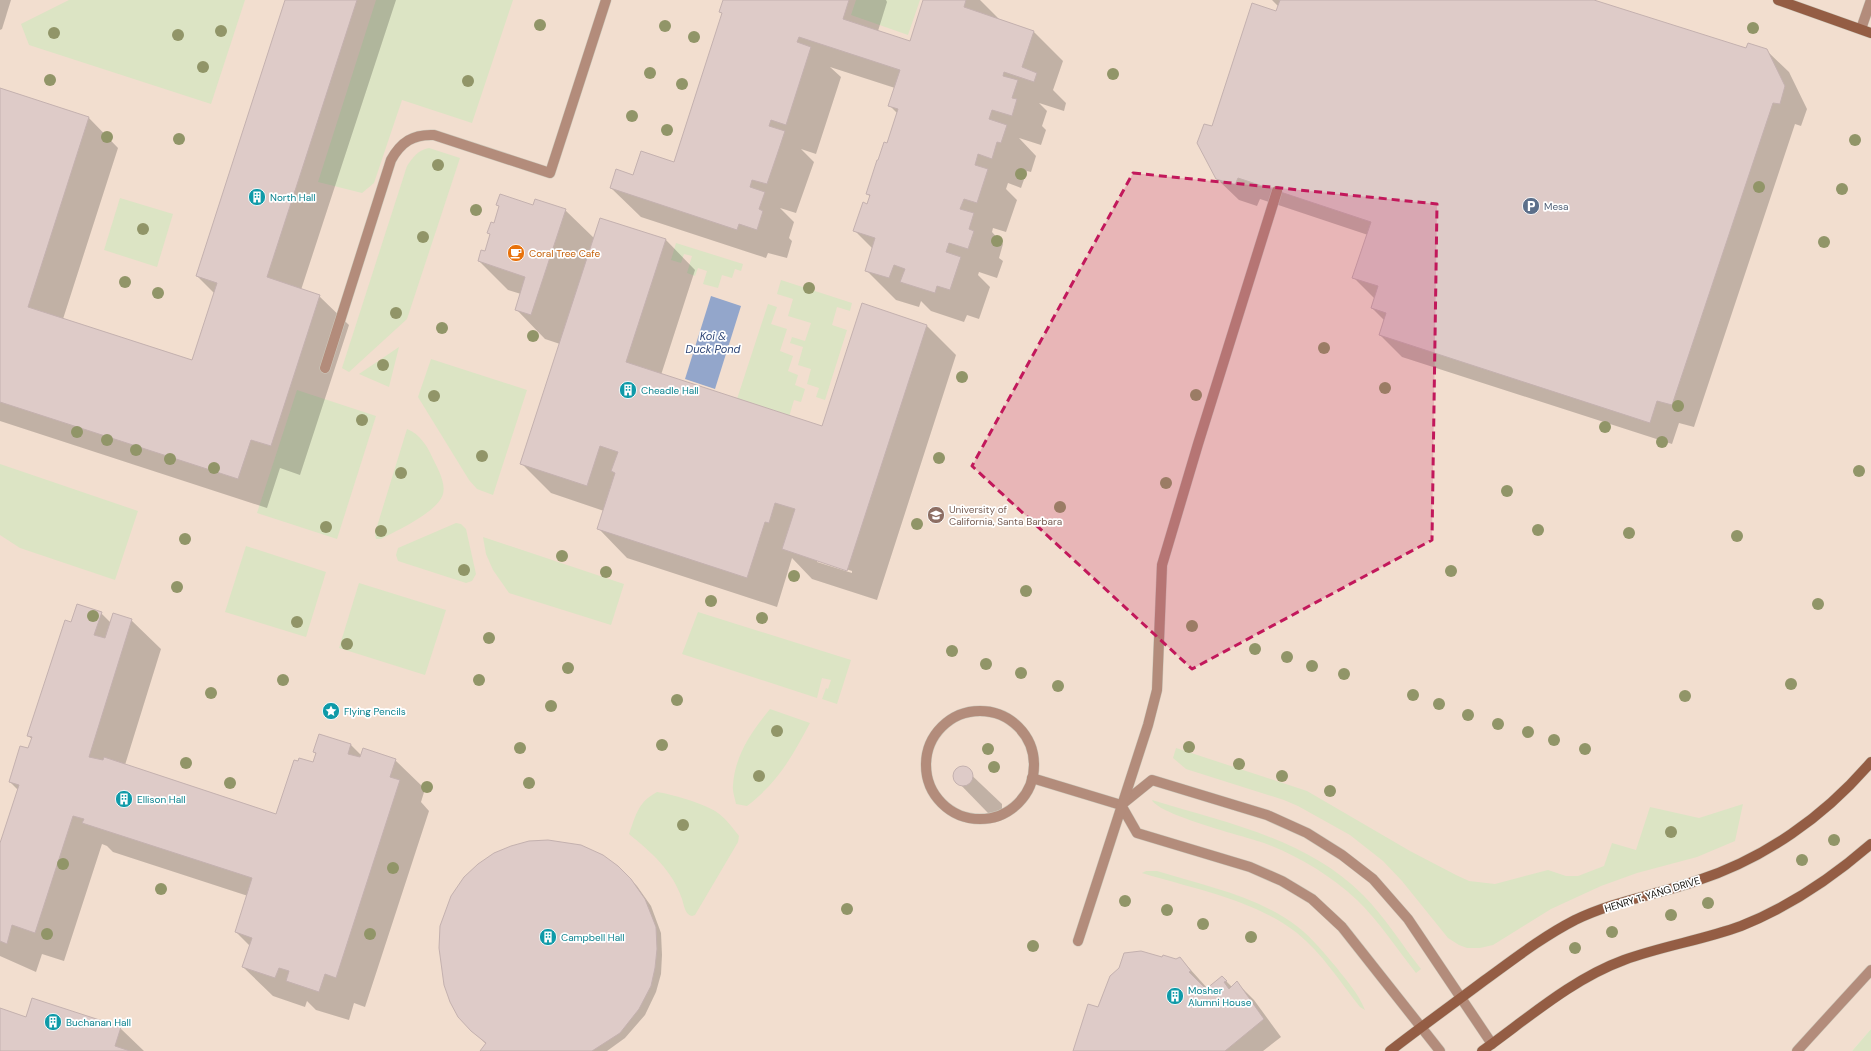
<svg xmlns="http://www.w3.org/2000/svg" width="1871" height="1051" viewBox="0 0 1871 1051" font-family="'DM Sans',sans-serif">
<style>
.education{fill:#f2decf}
.green{fill:#dce4c4}
.water{fill:#93a6cb}
.shadow{fill:#0003;fill-rule:evenodd}
.building{fill:#decbc8;stroke:#c4b1af}
.lines{fill:none;stroke-linecap:round;stroke-linejoin:round}
.service-casing{stroke:#cdc8bb;stroke-width:11}
.secondary-casing{stroke:#cdc8bb;stroke-width:11}
.service{stroke:#b38c7b;stroke-width:10}
.secondary{stroke:#945d44;stroke-width:10}
.tree{fill:#919568}
.marked{fill:#c2185b;fill-opacity:0.2;stroke:#c2185b;stroke-width:3;stroke-dasharray:8 5;stroke-linejoin:round}
.labels{text-anchor:middle;stroke-width:3.5;stroke-linejoin:round;paint-order:stroke}
.culture-label{font-size:10px;fill:#0d838f;stroke:#fff;text-anchor:start}
.service-label{font-size:10px;fill:#4e5e75;stroke:#fff;text-anchor:start}
.food-label{font-size:10px;fill:#c56008;stroke:#fff;text-anchor:start}
.education-label{font-size:10px;fill:#785e54;stroke:#fff;text-anchor:start}
.street-label{font-size:10px;fill:#100e09;stroke:#fff}
.water-label{font-size:11px;font-style:italic;fill:#2f4677;stroke:#fff}
</style>
<rect width="100%" height="100%" fill="#f1ecdd"/>
<!-- education -->
<polygon class="education" points="0,0 1871,0 1871,1029 1852,1051 0,1051"/>
<!-- green -->
<g class="green">
<polygon points="69,0 245,0 211,104 29,45 21,24"/>
<polygon points="376,0 513,0 472,123 402,100 374,183 362,193 318,182"/>
<polygon points="856,0 920,0 908,35 851,15"/>
<path d="M429 148 460 158 407 319 349 372 342 368 407 166C413 157 418 150 429 148Z"/>
<polygon points="120,198 173,214 157,267 104,250"/>
<polygon points="676,243 743,264 741,271 735,269 732,278 722,275 718,288 703,284 707,271 698,268 695,276 687,273 692,256 684,254 681,263 671,260"/>
<polygon points="781,280 852,303 850,311 837,307 832,325 847,330 825,400 816,397 819,388 807,384 811,369 798,365 803,347 790,343 792,337 805,341 811,323 788,316 793,299 777,294"/>
<polygon points="768,304 777,307 771,324 787,329 780,351 793,356 788,371 798,375 795,385 805,389 801,402 794,400 789,417 737,399"/>
<polygon points="399,347 389,387 359,374"/>
<polygon points="431,359 527,390 493,495 477,489 469,480 418,397"/>
<polygon points="297,390 376,416 337,539 257,513"/>
<path d="M407 429C420 434 428 447 433 459 438 469 446 483 443 494 438 512 396 531 381 539H376L375 533Z"/>
<polygon points="0,464 138,511 115,580 20,548 0,535"/>
<polygon points="456,523 461,524 466,529 476,574 472,581 466,583 398,561 396,555 398,548"/>
<polygon points="483,537 624,584 611,625 509,593 493,570 486,554"/>
<polygon points="246,546 326,572 306,637 225,612"/>
<polygon points="359,583 446,610 425,675 339,648"/>
<polygon points="698,612 851,660 837,704 822,699 826,688 828,689 831,680 822,678 817,698 682,654"/>
<path d="M770 709 810 723C792 757 778 782 747 806L736 804C735 798 732 791 733 785 735 755 752 731 770 709Z"/>
<polygon points="1176,748 1307,791 1410,851 1456,875 1469,881 1495,884 1548,870 1566,876 1578,876 1604,866 1612,843 1636,850 1650,807 1699,818 1743,804 1735,841 1697,857 1637,873 1601,886 1551,909 1493,945 1480,948 1467,948 1459,945 1448,938 1402,881 1383,861 1350,835 1298,806 1284,800 1186,769 1173,758"/>
<path d="M657 792C671 794 702 803 715 811 725 817 732 827 739 836L738 842 695 915 692 916C685 915 684 905 682 899 673 871 651 852 629 834 636 815 638 802 657 792Z"/>
<path d="M1152 800C1226 823 1306 838 1363 895 1385 917 1402 945 1421 969L1416 973C1397 949 1379 921 1357 900 1330 875 1298 856 1264 843 1244 836 1159 815 1152 800Z"/>
<path d="M1146 871H1157C1205 886 1258 896 1298 927 1313 939 1324 953 1336 967 1347 981 1358 993 1365 1010L1360 1007C1340 982 1322 953 1297 933 1253 899 1194 889 1142 873Z"/>
<polygon points="1871,1029 1871,1051 1852,1051"/>
</g>
<!-- water -->
<polygon class="water" points="711,296 741,306 715,389 685,379"/>
<!-- shadow -->
<g class="shadow">
<polygon points="0,0 11,0 2,29 0,30"/>
<polygon points="286,0 396,0 301,290 319,296 349,325 300,475 280,468 267,508 0,421 0,89 89,118 118,148 63,319 193,361 215,294 197,276"/>
<polygon points="724,0 886,0 887,2 878,31 910,42 924,0 980,0 999,19 1033,31 1063,61 1053,90 1066,103 1064,111 1039,103 1047,111 1042,126 1046,130 1041,145 1019,138 1036,156 1031,172 1027,171 1021,188 1008,183 1006,189 1017,200 1006,232 993,228 992,232 1003,244 999,258 1003,261 997,278 979,272 978,275 990,287 979,319 967,315 964,322 931,311 921,301 919,307 896,300 866,270 873,249 855,231 868,205 870,197 867,193 887,144 897,113 889,105 895,88 830,67 841,77 816,154 801,149 814,162 796,213 780,208 794,222 789,238 792,241 787,258 768,253 766,258 641,217 611,188 634,176 675,163 723,14 720,12"/>
<polygon points="1272,0 1591,0 1746,49 1766,50 1789,72 1807,109 1801,126 1795,124 1694,427 1679,423 1672,444 1402,357 1380,335 1384,320 1372,308 1375,299 1354,278 1368,235 1260,199 1257,206 1239,200 1216,178 1212,128 1277,13 1279,7"/>
<path d="M497 204 534 206 565 210 595 239 601 219 666 240 695 270 661 375 823 427 927 326 956 355 877 600 812 579 792 558 777 607 627 558 598 528 604 511 551 493 522 464 560 344 545 339 516 309 521 294 508 290 479 261 485 252 491 235 488 232 494 224 500 207ZM817 560 852 571V573L817 562Z"/>
<polygon points="101,613 111,623 131,620 161,649 125,765 277,815 313,763 316,754 314,752 320,735 351,745 361,755 395,760 425,789 421,802 429,811 365,1007 354,1003 349,1020 316,1010 307,1001 305,1007 273,996 243,967 250,946 236,932 248,896 113,852 107,846 102,844 64,961 42,954 36,972 0,956 0,846 18,790 10,782 29,750 32,739 28,736 72,623"/>
<polygon points="964,768 1002,804 1002,810 998,814 988,813 955,779 954,773 958,769"/>
<polygon points="548,841 581,846 617,866 637,886 651,906 661,933 662,955 661,974 656,992 645,1015 625,1038 607,1051 481,1051 486,1044 472,1030"/>
<polygon points="1180,958 1208,989 1222,977 1232,987 1237,983 1254,1000 1281,1037 1263,1051 1074,1051 1099,1009"/>
<polygon points="0,1009 27,1018 120,1028 144,1051 0,1051"/>
</g>
<!-- building -->
<g class="building">
<polygon points="285,0 357,0 267,277 320,295 271,446 251,440 238,479 0,402 0,88 89,117 28,307 192,360 217,283 196,276"/>
<polygon points="723,0 849,0 843,19 910,41 923,0 966,0 964,7 1034,31 1022,67 1037,73 1034,82 1004,72 1003,76 1018,80 1012,98 1017,99 1012,116 992,110 989,119 1007,125 1001,143 997,142 992,159 978,154 975,165 988,169 977,203 964,199 960,209 974,213 969,229 974,231 968,249 949,243 946,252 961,257 950,290 937,286 935,293 900,282 905,269 894,265 889,278 865,271 875,238 853,231 863,202 867,204 870,195 866,194 877,160 878,160 884,142 887,143 898,109 888,106 900,70 799,37 797,42 811,47 786,125 771,120 769,126 785,131 779,149 767,184 752,180 750,187 765,192 759,209 763,211 757,230 739,224 737,230 610,188 616,169 633,175 641,151 674,162 722,13 719,12"/>
<polygon points="1280,0 1594,0 1746,48 1748,43 1767,49 1785,86 1780,104 1773,103 1672,405 1657,401 1650,423 1379,335 1386,313 1371,308 1378,286 1352,278 1371,222 1238,178 1235,185 1216,179 1197,143 1204,124 1212,126 1252,3 1276,11"/>
<polygon points="500,194 533,205 535,199 566,209 531,315 515,310 525,277 478,261 481,250 485,251 490,234 487,233 491,222 494,223 499,206 496,205"/>
<polygon points="600,218 666,239 626,362 822,426 862,303 927,325 847,571 782,549 795,509 775,503 769,523 765,522 747,578 597,529 615,473 611,471 618,452 600,446 587,486 520,464"/>
<polygon points="77,604 102,612 94,635 105,638 113,613 132,619 89,757 103,760 104,757 276,814 294,760 298,761 299,758 313,762 316,753 313,752 319,734 351,744 348,754 360,757 363,748 396,759 390,777 400,780 336,978 325,974 319,992 286,981 289,971 279,968 275,978 242,967 252,938 235,932 252,878 82,823 84,819 73,816 35,933 12,925 7,944 0,941 0,843 19,785 9,782 20,746 28,748 32,737 27,736 65,620 71,622"/>
<circle cx="963" cy="776" r="10"/>
<polygon points="548,840 581,845 603,855 618,866 631,879 645,899 656,927 657,949 655,968 651,986 639,1009 620,1033 592,1051 480,1051 486,1043 471,1031 458,1017 450,1002 444,985 439,948 440,926 451,896 464,877 478,864 494,853 511,846 529,841"/>
<polygon points="1141,951 1162,957 1163,955 1176,959 1180,957 1191,971 1189,972 1206,989 1222,976 1227,981 1224,982 1229,989 1237,981 1264,1019 1225,1051 1073,1051 1088,1004 1098,1007 1110,976 1119,968 1124,953"/>
<polygon points="32,998 121,1027 115,1046 130,1051 0,1051 0,1008 26,1017"/>
</g>
<g class="lines">
<defs>
<g id="service">
<polyline points="1861,29 1871,0"/>
<path d="M325 368 391 160C401 142 413 134 434 135L550 173 606 0"/>
<circle cx="980" cy="765" r="54"/>
<polyline points="1032,778 1121,805 1137,833 1250,867 1282,881 1312,899 1342,927 1440,1051"/>
<polyline points="1121,805 1152,780 1267,815 1307,833 1342,855 1373,879 1408,919 1492,1044"/>
<polyline points="1078,941 1148,725 1157,690 1162,565 1198,444 1277,191"/>
<polyline points="1797,1051 1871,970"/>
</g>
<g id="secondary">
<polyline points="1778,0 1871,33"/>
<path d="M1390 1051C1421 1027 1453 1004 1485 980 1514 959 1542 937 1575 920 1614 901 1656 895 1696 881 1764 859 1824 817 1871 762"/>
<path d="M1482 1051C1527 1019 1572 979 1624 960 1662 946 1703 940 1741 926 1789 907 1832 878 1871 844"/>
</g>
</defs>
<!-- service casing -->
<use href="#service" class="service-casing"/>
<!-- secondary casing -->
<use href="#secondary" class="secondary-casing"/>
<!-- service -->
<use href="#service" class="service"/>
<!-- secondary -->
<use href="#secondary" class="secondary"/>
</g>
<!-- trees -->
<g class="tree">
<circle cx="540" cy="25" r="6"/>
<circle cx="665" cy="26" r="6"/>
<circle cx="1753" cy="28" r="6"/>
<circle cx="221" cy="31" r="6"/>
<circle cx="54" cy="33" r="6"/>
<circle cx="178" cy="35" r="6"/>
<circle cx="694" cy="37" r="6"/>
<circle cx="203" cy="67" r="6"/>
<circle cx="650" cy="73" r="6"/>
<circle cx="1113" cy="74" r="6"/>
<circle cx="50" cy="80" r="6"/>
<circle cx="468" cy="81" r="6"/>
<circle cx="682" cy="84" r="6"/>
<circle cx="632" cy="116" r="6"/>
<circle cx="667" cy="130" r="6"/>
<circle cx="107" cy="137" r="6"/>
<circle cx="179" cy="139" r="6"/>
<circle cx="1855" cy="140" r="6"/>
<circle cx="438" cy="165" r="6"/>
<circle cx="1021" cy="174" r="6"/>
<circle cx="1759" cy="187" r="6"/>
<circle cx="1842" cy="189" r="6"/>
<circle cx="476" cy="210" r="6"/>
<circle cx="143" cy="229" r="6"/>
<circle cx="423" cy="237" r="6"/>
<circle cx="997" cy="241" r="6"/>
<circle cx="1824" cy="242" r="6"/>
<circle cx="125" cy="282" r="6"/>
<circle cx="809" cy="288" r="6"/>
<circle cx="158" cy="293" r="6"/>
<circle cx="396" cy="313" r="6"/>
<circle cx="442" cy="328" r="6"/>
<circle cx="533" cy="336" r="6"/>
<circle cx="1324" cy="348" r="6"/>
<circle cx="383" cy="365" r="6"/>
<circle cx="962" cy="377" r="6"/>
<circle cx="1385" cy="388" r="6"/>
<circle cx="1196" cy="395" r="6"/>
<circle cx="434" cy="396" r="6"/>
<circle cx="1678" cy="406" r="6"/>
<circle cx="362" cy="420" r="6"/>
<circle cx="1605" cy="427" r="6"/>
<circle cx="77" cy="432" r="6"/>
<circle cx="107" cy="440" r="6"/>
<circle cx="1662" cy="442" r="6"/>
<circle cx="136" cy="450" r="6"/>
<circle cx="482" cy="456" r="6"/>
<circle cx="939" cy="458" r="6"/>
<circle cx="170" cy="459" r="6"/>
<circle cx="214" cy="468" r="6"/>
<circle cx="1859" cy="471" r="6"/>
<circle cx="401" cy="473" r="6"/>
<circle cx="1166" cy="483" r="6"/>
<circle cx="1507" cy="491" r="6"/>
<circle cx="1060" cy="507" r="6"/>
<circle cx="917" cy="524" r="6"/>
<circle cx="326" cy="527" r="6"/>
<circle cx="1538" cy="530" r="6"/>
<circle cx="381" cy="531" r="6"/>
<circle cx="1629" cy="533" r="6"/>
<circle cx="1737" cy="536" r="6"/>
<circle cx="185" cy="539" r="6"/>
<circle cx="562" cy="556" r="6"/>
<circle cx="464" cy="570" r="6"/>
<circle cx="1451" cy="571" r="6"/>
<circle cx="606" cy="572" r="6"/>
<circle cx="794" cy="576" r="6"/>
<circle cx="177" cy="587" r="6"/>
<circle cx="1026" cy="591" r="6"/>
<circle cx="711" cy="601" r="6"/>
<circle cx="1818" cy="604" r="6"/>
<circle cx="93" cy="616" r="6"/>
<circle cx="762" cy="618" r="6"/>
<circle cx="297" cy="622" r="6"/>
<circle cx="1192" cy="626" r="6"/>
<circle cx="489" cy="638" r="6"/>
<circle cx="347" cy="644" r="6"/>
<circle cx="1255" cy="649" r="6"/>
<circle cx="952" cy="651" r="6"/>
<circle cx="1287" cy="657" r="6"/>
<circle cx="986" cy="664" r="6"/>
<circle cx="1312" cy="666" r="6"/>
<circle cx="568" cy="668" r="6"/>
<circle cx="1021" cy="673" r="6"/>
<circle cx="1344" cy="674" r="6"/>
<circle cx="283" cy="680" r="6"/>
<circle cx="479" cy="680" r="6"/>
<circle cx="1791" cy="684" r="6"/>
<circle cx="1058" cy="686" r="6"/>
<circle cx="211" cy="693" r="6"/>
<circle cx="1413" cy="695" r="6"/>
<circle cx="1685" cy="696" r="6"/>
<circle cx="677" cy="700" r="6"/>
<circle cx="1439" cy="704" r="6"/>
<circle cx="551" cy="706" r="6"/>
<circle cx="1468" cy="715" r="6"/>
<circle cx="1498" cy="724" r="6"/>
<circle cx="777" cy="731" r="6"/>
<circle cx="1528" cy="732" r="6"/>
<circle cx="1554" cy="740" r="6"/>
<circle cx="662" cy="745" r="6"/>
<circle cx="1189" cy="747" r="6"/>
<circle cx="520" cy="748" r="6"/>
<circle cx="988" cy="749" r="6"/>
<circle cx="1585" cy="749" r="6"/>
<circle cx="186" cy="763" r="6"/>
<circle cx="1239" cy="764" r="6"/>
<circle cx="994" cy="767" r="6"/>
<circle cx="759" cy="776" r="6"/>
<circle cx="1282" cy="776" r="6"/>
<circle cx="230" cy="783" r="6"/>
<circle cx="529" cy="783" r="6"/>
<circle cx="427" cy="787" r="6"/>
<circle cx="1330" cy="791" r="6"/>
<circle cx="683" cy="825" r="6"/>
<circle cx="1671" cy="832" r="6"/>
<circle cx="1834" cy="840" r="6"/>
<circle cx="1802" cy="860" r="6"/>
<circle cx="63" cy="864" r="6"/>
<circle cx="393" cy="868" r="6"/>
<circle cx="161" cy="889" r="6"/>
<circle cx="1125" cy="901" r="6"/>
<circle cx="1708" cy="903" r="6"/>
<circle cx="847" cy="909" r="6"/>
<circle cx="1167" cy="910" r="6"/>
<circle cx="1671" cy="915" r="6"/>
<circle cx="1203" cy="924" r="6"/>
<circle cx="1612" cy="932" r="6"/>
<circle cx="47" cy="934" r="6"/>
<circle cx="370" cy="934" r="6"/>
<circle cx="1251" cy="937" r="6"/>
<circle cx="1033" cy="946" r="6"/>
<circle cx="1575" cy="948" r="6"/>
</g>
<!-- marked area -->
<path class="marked" d="M1133 173 1437 204 1432 540 1192 669 972 466Z"/>
<!-- icons -->
<defs>
<symbol id="building-disc" viewBox="-11 -11 22 22"><circle r="9.5" fill="#0f9aa8" stroke="#fff"/><path d="M-4-6H4V6H1V3H-1V6H-4ZM-2.5-4.3h1.7v1.8h-1.7ZM.8-4.3h1.7v1.8H.8ZM-2.5-1h1.7V.8h-1.7ZM.8-1h1.7V.8H.8Z" fill="#fff"/></symbol>
<symbol id="parking-disc" viewBox="-11 -11 22 22"><circle r="9.5" fill="#5c6f8a" stroke="#fff"/><path d="M-3.5-5.5H1a3.5 3.5 0 0 1 0 7H-1V5.5H-3.5ZM-1-3.4V-.6H.8a1.4 1.4 0 0 0 0-2.8Z" fill="#fff"/></symbol>
<symbol id="cafe-disc" viewBox="-11 -11 22 22"><circle r="9.5" fill="#e8710a" stroke="#fff"/><path d="M-5.5-4.5H6V0H3Q3 3.5 0 3.5H-2.5Q-5.5 3.5-5.5 0ZM3-3.2v2h1.7v-2ZM-6 4.5H4V6H-6Z" fill="#fff"/></symbol>
<symbol id="university-disc" viewBox="-11 -11 22 22"><circle r="9.5" fill="#8d6e63" stroke="#fff"/><path d="M0-5L7-2L0 1L-7-2ZM-4 1L0 2.5L4 1V4Q0 6-4 4Z" fill="#fff"/></symbol>
<symbol id="sight-disc" viewBox="-11 -11 22 22"><circle r="9.5" fill="#0f9aa8" stroke="#fff"/><path d="M0-6L1.8-2.2L6-1.7L2.9 1.2L3.7 5.4L0 3.3L-3.7 5.4L-2.9 1.2L-6-1.7L-1.8-2.2Z" fill="#fff"/></symbol>
</defs>
<g fill-rule="evenodd">
<use href="#building-disc" x="247" y="187" width="20" height="20"/>
<use href="#parking-disc" x="1521" y="196" width="20" height="20"/>
<use href="#cafe-disc" x="506" y="243" width="20" height="20"/>
<use href="#building-disc" x="618" y="380" width="20" height="20"/>
<use href="#university-disc" x="926" y="505" width="20" height="20"/>
<use href="#sight-disc" x="321" y="701" width="20" height="20"/>
<use href="#building-disc" x="114" y="789" width="20" height="20"/>
<use href="#building-disc" x="538" y="927" width="20" height="20"/>
<use href="#building-disc" x="1165" y="986" width="20" height="20"/>
<use href="#building-disc" x="43" y="1012" width="20" height="20"/>
</g>
<g class="labels">
<!-- culture labels -->
<g class="culture-label">
<text x="270" y="201">North Hall</text>
<text x="641" y="394">Cheadle Hall</text>
<text x="344" y="715">Flying Pencils</text>
<text x="137" y="803">Ellison Hall</text>
<text x="561" y="941">Campbell Hall</text>
<text x="1188" y="994">Mosher<tspan x="1188" dy="12">Alumni House</tspan></text>
<text x="66" y="1026">Buchanan Hall</text>
</g>
<!-- service labels -->
<g class="service-label">
<text x="1544" y="210">Mesa</text>
</g>
<!-- food labels -->
<g class="food-label">
<text x="529" y="257">Coral Tree Cafe</text>
</g>
<!-- education labels -->
<g class="education-label">
<text x="949" y="513">University of<tspan x="949" dy="12">California, Santa Barbara</tspan></text>
</g>
<!-- street labels -->
<g class="street-label">
<text transform="translate(1652 894) rotate(-17)" y="4">HENRY T. YANG DRIVE</text>
</g>
<!-- water labels -->
<g class="water-label">
<text x="713" y="340">Koi &amp;<tspan x="713" dy="13">Duck Pond</tspan></text>
</g>
</g>
</svg>
